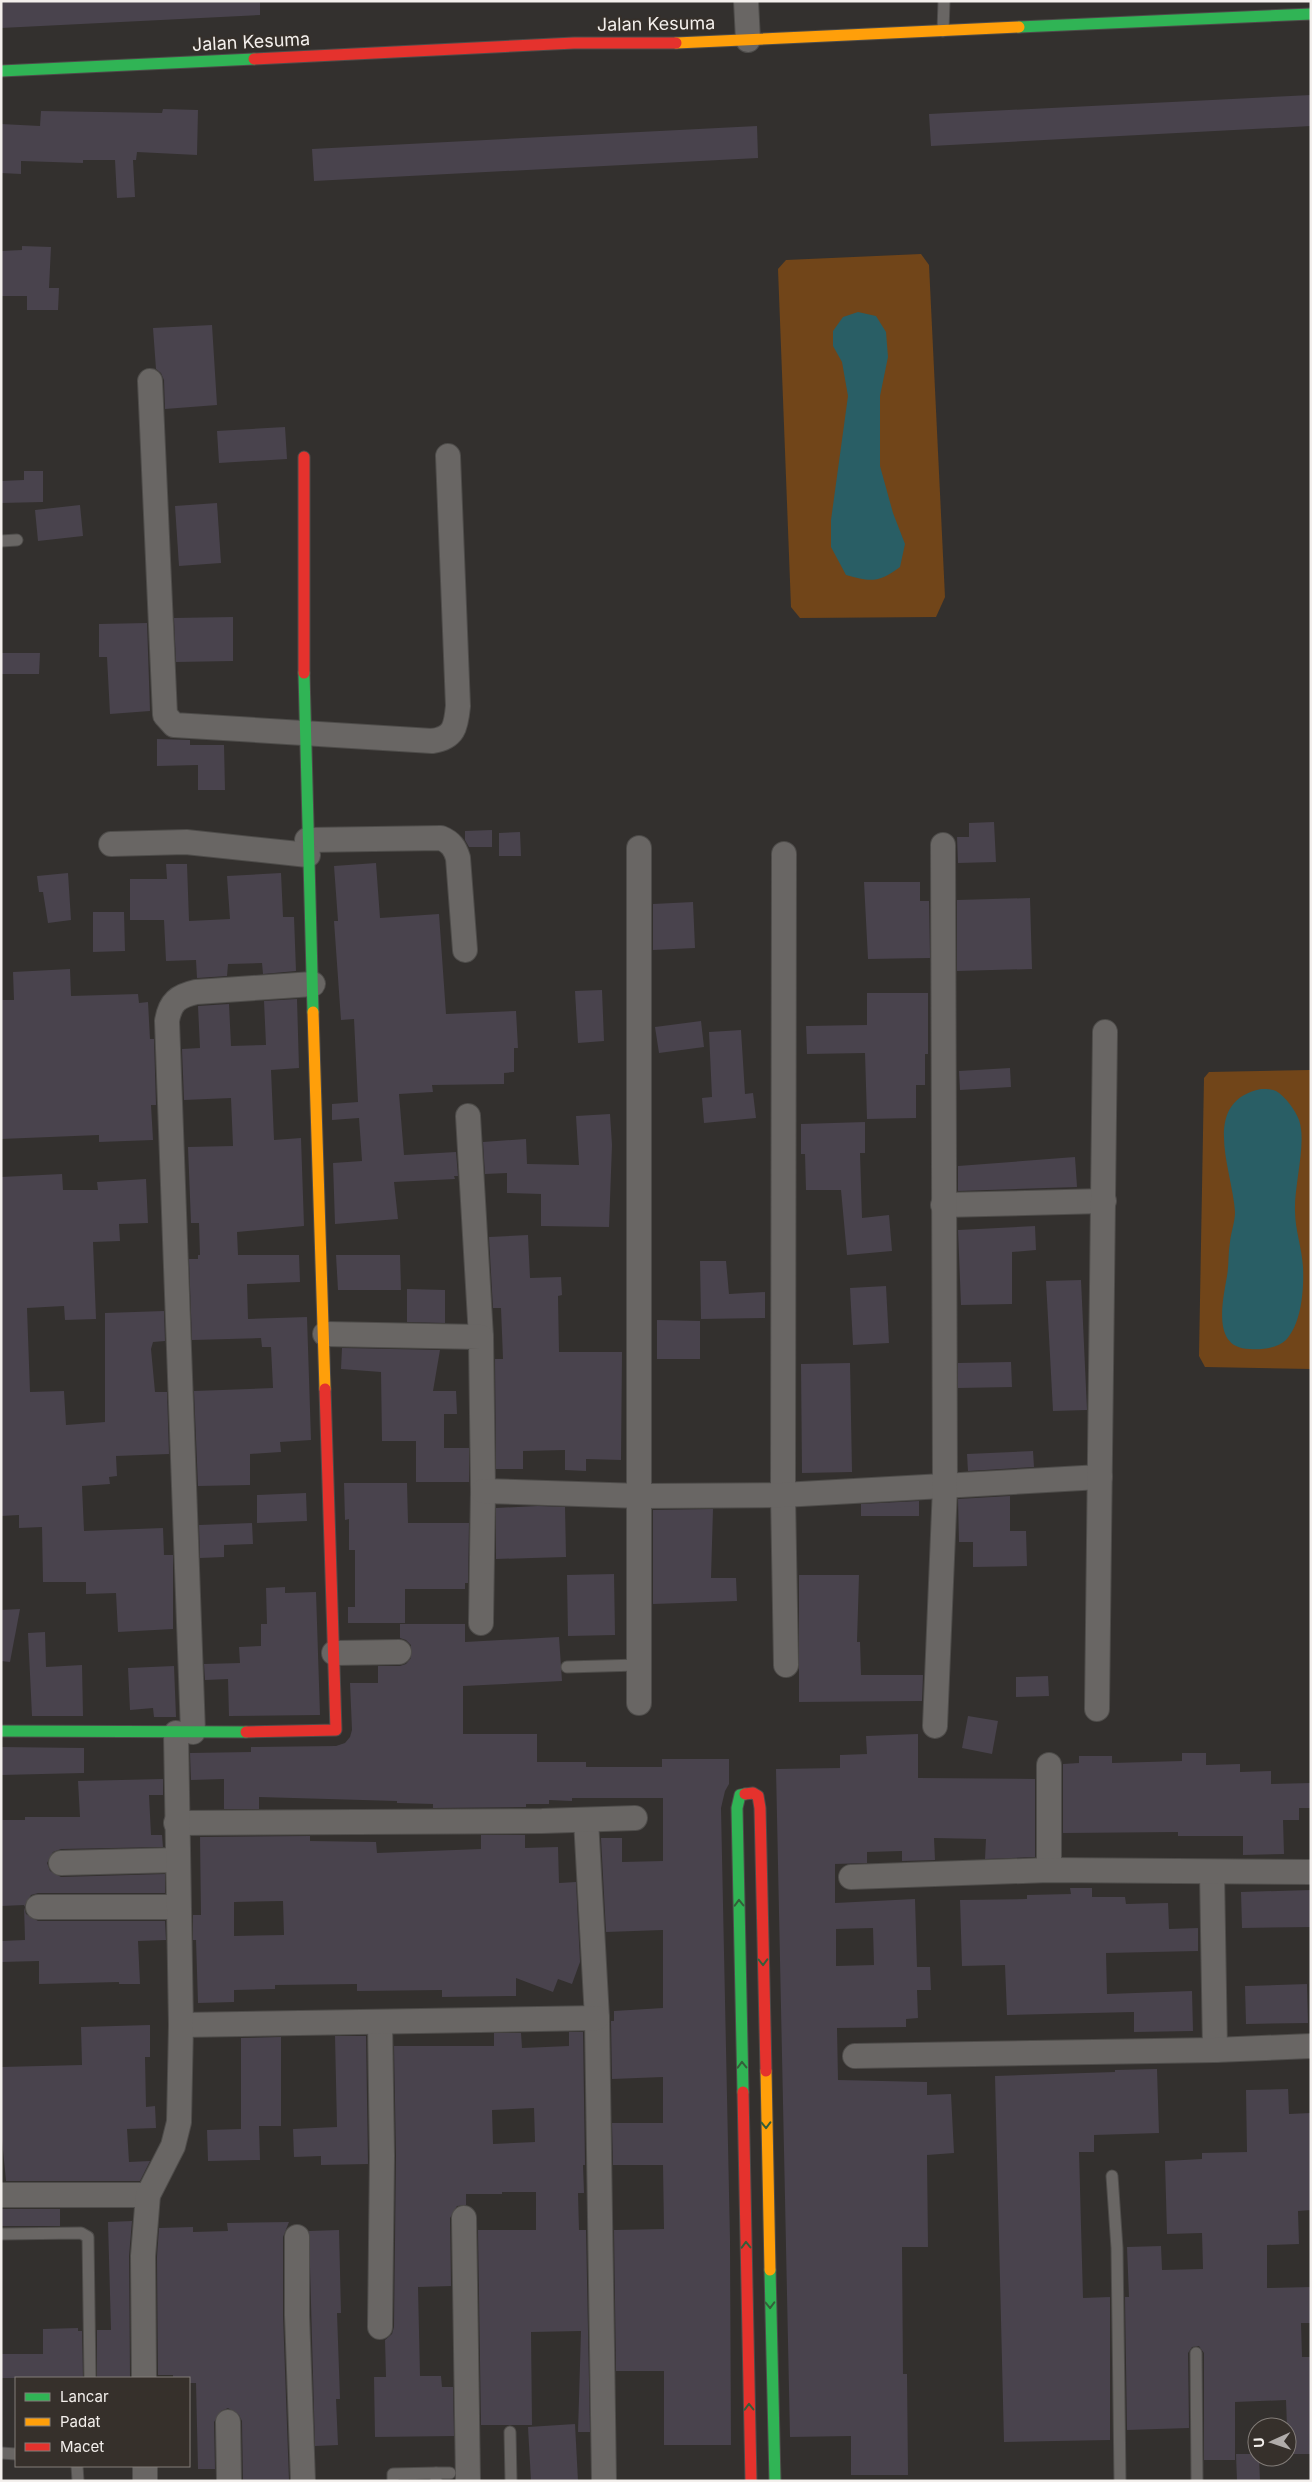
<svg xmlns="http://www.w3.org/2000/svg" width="1312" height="2482" viewBox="0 0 1312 2482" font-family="Inter,sans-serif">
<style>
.green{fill:#714519}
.water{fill:#295e65}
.building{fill:#49434d;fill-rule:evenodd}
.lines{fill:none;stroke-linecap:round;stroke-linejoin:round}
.lane-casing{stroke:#4e4c4a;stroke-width:13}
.street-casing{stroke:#4e4c4a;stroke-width:26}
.fast-casing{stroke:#4e4c4a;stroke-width:13}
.slow-casing{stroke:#4e4c4a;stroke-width:13}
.jam-casing{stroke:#4e4c4a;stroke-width:13}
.lane{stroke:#696664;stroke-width:11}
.street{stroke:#696664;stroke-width:24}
.fast{stroke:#30b455;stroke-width:11}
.slow{stroke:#ff9f0a;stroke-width:11}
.jam{stroke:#e5322d;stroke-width:11}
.oneway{stroke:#345e3a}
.labels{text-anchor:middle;stroke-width:4;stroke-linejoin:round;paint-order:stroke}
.street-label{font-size:18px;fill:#f3efec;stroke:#36302b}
</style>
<rect width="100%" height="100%" fill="#33302e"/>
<!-- green -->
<g class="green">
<polygon points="921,254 929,265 945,597 936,617 800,618 791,607 778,269 786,260"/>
<polygon points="1310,1070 1311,1369 1205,1367 1199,1356 1204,1078 1209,1072"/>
</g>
<!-- water -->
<g class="water">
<path d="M858 312 876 316 886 332 888 357 880 396V466L893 513 905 544 900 567C878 583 871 582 846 575L831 547V520L848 396 842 362 833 346V331L843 317Z"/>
<path d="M1261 1089C1265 1089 1272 1089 1276 1091 1285 1096 1296 1111 1299 1120 1307 1142 1294 1185 1295 1211 1295 1230 1302 1248 1303 1267 1304 1288 1302 1323 1286 1340 1278 1348 1261 1350 1250 1349 1211 1349 1223 1300 1227 1276 1229 1265 1228 1253 1230 1242 1231 1232 1235 1222 1235 1212 1233 1171 1199 1102 1261 1089Z"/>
</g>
<!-- building -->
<g class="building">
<polygon points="1,1 260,1 260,15 1,28"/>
<polygon points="1311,95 1311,126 931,146 929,114"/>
<polygon points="163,109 198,110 197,155 137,152 136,160 133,160 135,197 117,198 115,160 83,160 83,163 21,161 21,174 1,173 1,124 40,126 41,111 162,113"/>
<polygon points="757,126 758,158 314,181 312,149"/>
<polygon points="22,246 51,247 49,288 59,288 58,310 27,310 27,296 1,296 1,251 22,250"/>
<polygon points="212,325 217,405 165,409 164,380 161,373 156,369 153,328"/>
<polygon points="285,427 287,459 219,463 217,431"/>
<polygon points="24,471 43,471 43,502 1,503 1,481 24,480"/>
<polygon points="217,503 221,563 179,566 175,506"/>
<polygon points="80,505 83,536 38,541 35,510"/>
<polygon points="233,617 233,661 176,662 174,618"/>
<polygon points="147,623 150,711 110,714 107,657 99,657 99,624"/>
<polygon points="1,653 40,653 39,674 1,674"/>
<polygon points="157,739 190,740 190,745 224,745 225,790 198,790 198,765 157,766"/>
<polygon points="994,822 996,862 958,863 957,837 969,837 969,823"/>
<polygon points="492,830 492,847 469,847 465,840 465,831"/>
<polygon points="520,832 521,856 499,856 499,833"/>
<polygon points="376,863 380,918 439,914 446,1014 516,1011 518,1048 514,1048 514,1072 504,1073 504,1084 432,1085 433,1092 399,1094 404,1155 456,1152 458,1176 454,1176 455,1179 394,1182 398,1219 335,1224 333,1163 362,1161 359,1118 332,1120 332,1104 358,1102 354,1019 341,1020 334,921 338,921 334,866"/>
<polygon points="166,864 187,864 189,921 230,919 227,876 281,873 283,917 294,917 296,971 263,974 262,963 228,964 227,976 197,978 196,960 166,961 164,920 130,920 130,879 167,879"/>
<polygon points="68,873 71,920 48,923 43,892 39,892 37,876"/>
<polygon points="864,882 920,882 920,901 929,901 930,958 868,959"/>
<polygon points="1030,898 1032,969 957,971 957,900"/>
<polygon points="693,902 695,948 653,950 653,904"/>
<polygon points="93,912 124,912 125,951 93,952"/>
<polygon points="70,969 71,996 138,994 139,1003 148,1002 150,1039 154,1039 156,1105 151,1105 153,1140 99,1142 99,1135 1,1139 1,1000 14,1000 13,972"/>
<polygon points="602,990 604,1041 578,1043 575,991"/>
<polygon points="867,993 928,993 928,1054 925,1054 925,1085 916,1085 916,1118 867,1119 865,1053 807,1054 806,1026 867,1025"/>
<polygon points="297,999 299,1068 271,1070 274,1140 301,1138 304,1226 237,1232 238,1255 299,1255 300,1282 247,1284 248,1319 307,1317 311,1440 280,1442 281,1452 250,1454 250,1485 198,1486 194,1391 273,1388 271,1347 262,1347 261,1338 192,1340 189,1259 198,1259 198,1255 200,1255 199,1223 191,1223 188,1147 233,1146 231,1098 184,1100 182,1049 200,1048 198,1006 229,1004 231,1046 266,1045 264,1001"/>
<polygon points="701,1021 704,1047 659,1053 655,1027"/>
<polygon points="741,1030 745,1094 753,1093 756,1118 704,1123 702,1098 712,1097 709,1032"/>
<polygon points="1010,1068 1011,1087 960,1090 959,1071"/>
<polygon points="610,1114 612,1145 609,1227 541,1226 541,1194 507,1193 507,1173 485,1174 483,1142 526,1139 527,1164 579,1165 576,1116"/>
<polygon points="865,1122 865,1153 860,1153 862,1218 889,1215 892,1251 847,1255 841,1190 806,1190 805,1154 801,1154 801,1124"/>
<polygon points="1075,1157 1077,1187 958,1191 958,1166"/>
<polygon points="62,1174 63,1190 98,1190 97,1182 146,1179 148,1223 119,1224 120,1241 93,1242 96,1319 65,1320 64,1306 27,1308 30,1392 64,1391 66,1425 105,1422 105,1313 164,1311 165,1341 153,1342 151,1349 155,1392 167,1392 169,1454 116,1456 117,1476 109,1477 110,1484 82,1486 84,1531 163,1528 164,1555 173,1555 173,1629 118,1632 116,1593 86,1594 86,1582 43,1582 42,1527 19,1528 19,1515 1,1516 1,1177"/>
<polygon points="1035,1226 1036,1250 1012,1252 1012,1304 961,1305 958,1230"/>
<polygon points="528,1235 530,1278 561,1277 562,1295 558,1296 559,1352 622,1352 621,1460 586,1459 586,1471 565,1470 565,1450 523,1451 523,1469 496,1469 495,1359 503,1359 501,1308 493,1308 489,1237"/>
<polygon points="336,1255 400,1255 401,1290 338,1290"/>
<polygon points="700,1261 726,1261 729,1294 765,1292 765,1318 701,1319"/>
<polygon points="1081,1280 1087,1410 1053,1411 1046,1281"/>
<polygon points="886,1286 889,1343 853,1345 850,1288"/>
<polygon points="407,1289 445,1290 445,1323 407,1322"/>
<polygon points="657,1320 700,1321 700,1359 657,1359"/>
<polygon points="342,1348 440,1350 433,1391 456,1391 457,1414 444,1414 444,1448 469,1448 469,1482 416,1482 416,1441 382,1441 381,1372 341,1369"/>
<polygon points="1011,1362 1012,1387 958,1388 958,1363"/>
<polygon points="850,1363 852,1472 802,1473 801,1364"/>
<polygon points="1033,1451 1034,1467 968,1471 967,1454"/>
<polygon points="344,1483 407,1483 408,1523 469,1523 468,1583 465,1583 465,1589 405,1589 405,1623 348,1623 348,1607 355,1607 355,1550 349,1550 349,1519 345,1520"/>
<polygon points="306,1493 307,1521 257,1523 257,1495"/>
<polygon points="1010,1496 1010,1531 1026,1531 1027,1566 973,1567 973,1542 959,1542 958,1499"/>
<polygon points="919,1501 919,1516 861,1516 861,1504"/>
<polygon points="538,1506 565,1507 566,1557 496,1559 496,1508"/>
<polygon points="713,1509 711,1578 736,1578 737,1601 653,1604 653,1510"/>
<polygon points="252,1523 253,1544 224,1545 224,1557 200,1558 199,1525"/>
<polygon points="614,1574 615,1635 568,1636 567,1575"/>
<polygon points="799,1575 859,1575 857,1642 860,1642 861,1675 923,1675 922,1701 799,1702"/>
<polygon points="285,1587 285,1593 316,1592 320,1715 229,1716 228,1679 205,1680 204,1664 240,1663 239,1647 261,1646 261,1624 267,1624 266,1588"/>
<polygon points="20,1609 10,1662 1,1661 1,1610"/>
<polygon points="400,1624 465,1624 465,1642 559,1637 562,1681 463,1686 463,1734 537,1734 537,1762 586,1762 586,1767 662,1767 662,1759 729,1759 729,1784 725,1791 721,1808 730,2240 731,2445 664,2445 664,2371 616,2371 614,2230 664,2229 663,2165 613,2165 612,2123 663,2123 663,2077 612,2079 611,2021 614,2021 614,2011 663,2008 663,1930 606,1932 601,1838 622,1838 622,1862 663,1861 663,1798 572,1798 572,1801 549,1800 549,1804 526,1804 526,1807 433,1808 433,1804 397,1803 397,1801 259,1797 259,1809 224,1809 224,1779 191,1780 190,1753 251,1752 251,1747 336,1746 345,1743 350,1737 352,1730 350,1683 378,1683 378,1666 400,1666 406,1664 411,1658 411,1645 406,1640 400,1638"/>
<polygon points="45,1632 46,1667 82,1665 83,1716 32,1716 28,1633"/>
<polygon points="174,1666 176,1717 154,1717 153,1708 130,1710 128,1668"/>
<polygon points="1048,1676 1049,1696 1016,1697 1016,1677"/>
<polygon points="968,1716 998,1721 992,1754 962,1748"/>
<path d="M918 1734V1778L1035 1779V1857L985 1859 986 1839 934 1838 935 1860 902 1861V1851L867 1852V1863L835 1864V1903L915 1899 917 1967H930L931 1990H917L918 2018 906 2019V2027L837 2028 838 2080 927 2082V2095L951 2094 954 2153 927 2155 928 2247H902L903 2374H907L908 2475H851V2436L790 2437 776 1769 840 1768V1755L867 1754 866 1736ZM873 1928 874 1965 836 1966V1929Z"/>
<polygon points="1,1747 84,1748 84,1773 1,1775"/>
<polygon points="1182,1753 1206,1753 1206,1765 1240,1764 1240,1772 1271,1771 1271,1784 1311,1783 1311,1808 1299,1808 1299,1820 1283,1820 1284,1854 1243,1855 1243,1836 1178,1836 1178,1832 1063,1833 1063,1764 1079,1763 1079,1756 1112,1756 1112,1763 1182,1761"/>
<polygon points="163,1779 163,1795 149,1795 151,1835 162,1835 163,1847 61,1849 53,1852 47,1863 50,1871 61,1877 165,1874 165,1893 38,1893 31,1895 24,1907 26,1914 38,1921 165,1921 166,1940 138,1941 140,1984 119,1984 119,1982 39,1984 39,1961 1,1962 1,1941 25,1940 24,1905 1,1906 1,1820 25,1820 25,1817 80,1817 78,1781"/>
<path d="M481 1835H525V1848L558 1847 559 1883 576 1882 580 1962 572 1984 558 1979 553 1992 516 1978V1996L442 1997V1990L357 1991V1984L275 1985V1989L234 1990V2002L198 2003 196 1940H193V1915H201L200 1837 310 1836V1841L376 1842 377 1853 481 1849ZM283 1901 284 1935 234 1936V1902Z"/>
<polygon points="1070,1888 1092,1888 1092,1897 1125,1897 1126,1904 1168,1903 1169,1929 1198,1928 1198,1951 1106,1953 1107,1994 1192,1991 1193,2031 1134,2032 1134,2012 1007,2015 1005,1965 962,1966 960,1900 1027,1899 1027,1895 1071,1894"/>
<polygon points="1311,1890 1311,1927 1242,1928 1241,1892"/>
<polygon points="1307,1984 1308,2023 1246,2024 1245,1986"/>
<polygon points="150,2025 150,2057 145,2057 146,2107 155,2106 156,2128 127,2129 129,2162 150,2161 140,2181 6,2181 1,2129 1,2067 82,2065 81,2027"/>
<path d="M569 2032H583L585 2165H583L584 2193H578L579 2230H586L590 2432H578L581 2331 531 2332 532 2425H481L478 2230H536V2192H502V2194H466V2205L457 2206 450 2218 451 2286 418 2287 420 2376H441L442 2387H453L454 2436 375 2437 374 2377H386L385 2340 392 2334 394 2327 396 2156 394 2046H494V2033H521L522 2048 569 2046ZM534 2108 535 2142 493 2144 492 2110Z"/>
<polygon points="335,2036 366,2036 368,2164 321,2165 321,2156 294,2157 293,2129 337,2127"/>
<polygon points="281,2037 281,2126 259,2126 260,2160 208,2161 207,2130 241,2129 241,2038"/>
<polygon points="1157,2069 1159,2133 1094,2135 1094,2152 1079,2152 1083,2298 1110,2297 1110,2440 1004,2442 995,2076 1115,2072 1115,2070"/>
<polygon points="1288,2089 1289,2114 1311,2113 1311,2210 1298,2211 1299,2244 1267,2245 1267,2288 1311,2287 1311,2323 1301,2323 1302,2357 1311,2357 1311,2454 1288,2454 1286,2400 1235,2402 1235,2460 1204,2460 1204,2353 1199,2346 1192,2347 1188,2353 1189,2428 1127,2430 1125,2297 1129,2297 1127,2247 1161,2246 1162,2270 1203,2269 1202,2233 1167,2234 1165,2161 1202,2159 1202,2153 1247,2152 1246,2090"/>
<rect x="1" y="2209" width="59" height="17"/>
<polygon points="132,2221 129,2256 130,2378 97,2378 97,2330 111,2330 108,2222"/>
<polygon points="289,2222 283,2237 283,2315 289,2481 243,2481 242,2421 239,2415 228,2408 221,2411 214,2422 215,2469 198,2469 196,2383 189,2383 189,2378 173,2378 173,2375 158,2375 157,2257 159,2228 193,2227 193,2232 228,2231 227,2223"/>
<polygon points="339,2230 341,2313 337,2313 340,2399 336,2399 338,2445 315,2446 309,2231"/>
<polygon points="78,2328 78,2331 82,2331 83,2378 1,2378 1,2354 43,2354 43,2329"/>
<polygon points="575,2424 578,2481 531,2481 528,2427"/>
<polygon points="1236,2454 1257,2454 1257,2457 1259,2457 1260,2481 1237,2481"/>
</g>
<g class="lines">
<defs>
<g id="lane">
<polyline points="943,31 944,1"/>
<polyline points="1,541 17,540"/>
<polyline points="567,1667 638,1665"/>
<polyline points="1112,2176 1117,2248 1120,2481"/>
<polyline points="1,2234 81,2233 88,2237 90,2378"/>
<polyline points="1196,2353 1197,2481"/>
<polyline points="510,2432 511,2481"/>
<polyline points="1,2453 16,2454"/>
<polyline points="77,2466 78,2481"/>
<polyline points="436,2473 450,2473"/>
<polyline points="393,2481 393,2474 436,2473 436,2481"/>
</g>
<g id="street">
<polyline points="746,1 748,40"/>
<path d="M150 381 165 715 174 725 432 741C454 738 456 727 458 706L448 456"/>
<path d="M307 840 441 838C451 842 455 848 458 858L465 950"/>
<polyline points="111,844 186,842 308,855"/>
<polyline points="784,854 783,1495 786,1665"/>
<polyline points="468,1116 481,1337"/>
<polyline points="943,1205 1104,1201"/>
<polyline points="325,1334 481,1337 483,1491 481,1623"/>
<polyline points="483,1491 641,1496 783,1495 1100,1477"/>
<polyline points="334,1653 399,1652"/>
<polyline points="639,1703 639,848"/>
<polyline points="1097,1709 1105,1032"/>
<polyline points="935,1726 945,1487 943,845"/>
<path d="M193 1732 167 1021C170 1002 178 996 196 992L313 984"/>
<polyline points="1049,1765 1049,1870"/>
<polyline points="586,1820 597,2018 604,2481"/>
<polyline points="176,1823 542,1821 635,1818"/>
<polyline points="61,1863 177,1860"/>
<polyline points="1212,1872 1215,2050"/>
<polyline points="851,1877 1049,1870 1311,1872"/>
<polyline points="38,1907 178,1907"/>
<polyline points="380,2022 382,2156 380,2327"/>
<polyline points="181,2025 597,2018"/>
<polyline points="855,2056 1215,2050 1311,2046"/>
<polyline points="1,2195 148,2195"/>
<polyline points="464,2218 468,2481"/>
<polyline points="297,2237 297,2315 303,2481"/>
<polyline points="144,2378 143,2256 148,2195 173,2146 179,2122 181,2025 176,1733"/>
<polyline points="228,2422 229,2481"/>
<polyline points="145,2466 145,2481"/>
</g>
<g id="fast">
<polyline points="1019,27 1311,14"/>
<polyline points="1,71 254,59"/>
<polyline points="304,673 313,1012"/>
<polyline points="1,1731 246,1732"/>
<polyline points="743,2092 737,1808 740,1795 745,1794"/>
<polyline points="770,2270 775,2481"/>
</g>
<g id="slow">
<polyline points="676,43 1019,27"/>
<polyline points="313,1012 325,1389"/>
<polyline points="766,2071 770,2270"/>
</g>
<g id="jam">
<polyline points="254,59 574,43 676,43"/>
<polyline points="304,457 304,673"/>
<polyline points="246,1732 336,1730 325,1389"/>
<polyline points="745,1794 753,1793 758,1796 760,1808 766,2071"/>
<polyline points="743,2092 751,2481"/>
</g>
</defs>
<!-- lane casing -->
<use href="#lane" class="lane-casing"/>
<!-- street casing -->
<use href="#street" class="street-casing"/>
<!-- fast casing -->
<use href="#fast" class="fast-casing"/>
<!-- slow casing -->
<use href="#slow" class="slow-casing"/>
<!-- jam casing -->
<use href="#jam" class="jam-casing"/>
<!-- lane -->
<use href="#lane" class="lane"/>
<!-- street -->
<use href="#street" class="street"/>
<!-- fast -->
<use href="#fast" class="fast"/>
<!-- slow -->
<use href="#slow" class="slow"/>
<!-- jam -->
<use href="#jam" class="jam"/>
</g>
<!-- one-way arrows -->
<defs><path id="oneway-chevron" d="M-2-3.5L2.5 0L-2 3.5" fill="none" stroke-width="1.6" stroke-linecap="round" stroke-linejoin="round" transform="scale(1.25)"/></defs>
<g class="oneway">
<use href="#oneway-chevron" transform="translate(739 1903) rotate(-91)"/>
<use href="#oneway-chevron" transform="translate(763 1962) rotate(89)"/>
<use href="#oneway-chevron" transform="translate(742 2065) rotate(-91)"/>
<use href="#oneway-chevron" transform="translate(766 2125) rotate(89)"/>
<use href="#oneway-chevron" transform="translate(746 2245) rotate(-91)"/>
<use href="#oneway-chevron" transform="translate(770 2305) rotate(89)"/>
<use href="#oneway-chevron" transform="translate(749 2407) rotate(-91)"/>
</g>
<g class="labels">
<!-- street labels -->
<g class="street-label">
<text transform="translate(656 24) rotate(-1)" y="6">Jalan Kesuma</text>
<text transform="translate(251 42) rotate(-3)" y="6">Jalan Kesuma</text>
</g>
</g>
<!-- border -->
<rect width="1312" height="2482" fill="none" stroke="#f3efec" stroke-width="5"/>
<!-- legend -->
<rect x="15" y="2377" width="175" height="90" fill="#36302b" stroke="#827c78"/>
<rect x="25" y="2393" width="25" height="8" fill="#30b455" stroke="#827c78"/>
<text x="60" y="2402" font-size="15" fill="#f3efec">Lancar</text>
<rect x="25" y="2418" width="25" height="8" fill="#ff9f0a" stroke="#827c78"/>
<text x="60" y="2427" font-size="15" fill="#f3efec">Padat</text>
<rect x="25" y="2443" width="25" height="8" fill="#e5322d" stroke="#827c78"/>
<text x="60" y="2452" font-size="15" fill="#f3efec">Macet</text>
<!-- north arrow -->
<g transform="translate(1272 2442) rotate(267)"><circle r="24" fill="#36302b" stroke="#827c78"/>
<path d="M0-4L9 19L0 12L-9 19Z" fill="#b0acaa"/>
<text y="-8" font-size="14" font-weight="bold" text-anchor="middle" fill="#f3efec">U</text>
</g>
</svg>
